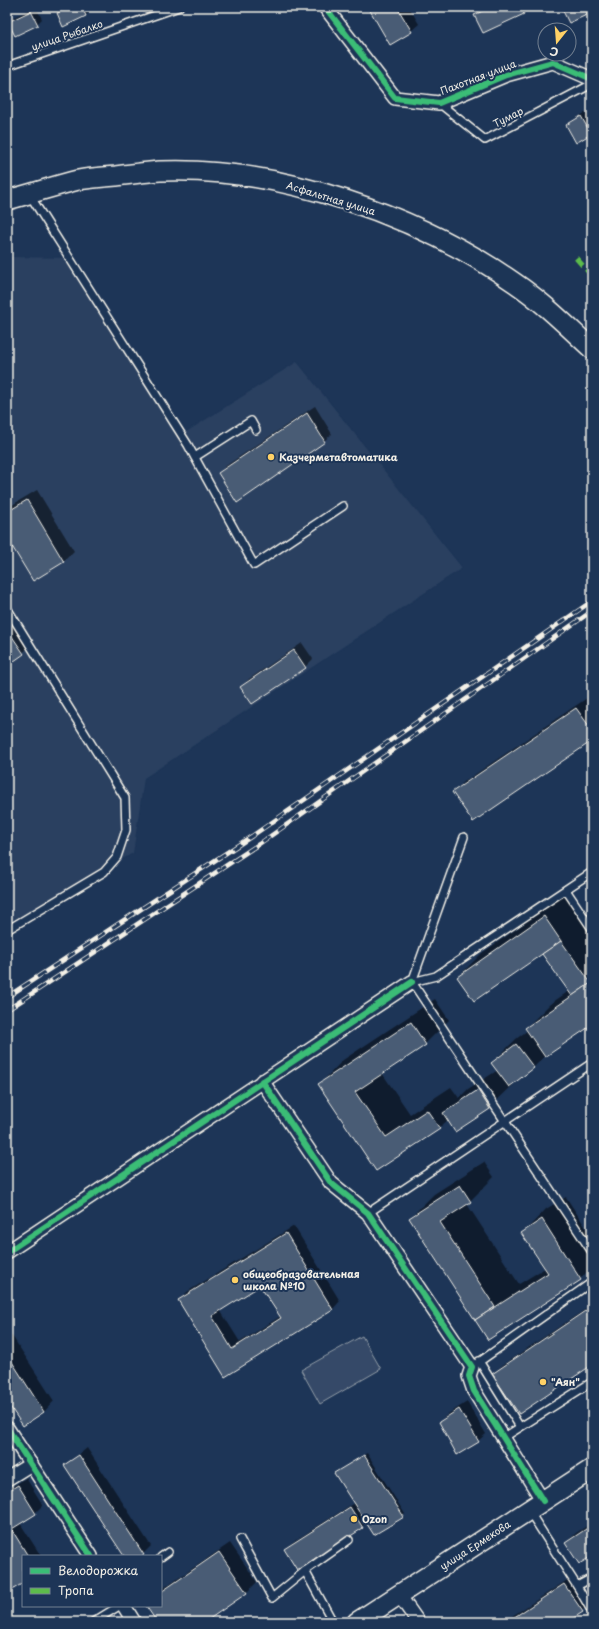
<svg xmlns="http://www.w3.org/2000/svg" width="599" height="1629" viewBox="0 0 599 1629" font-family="'Playpen Sans',sans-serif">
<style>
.built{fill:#2a4060}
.green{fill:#354a67;stroke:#949ea8}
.shadow{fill:#0007;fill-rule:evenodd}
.building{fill:#485b74;stroke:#f4f1e8;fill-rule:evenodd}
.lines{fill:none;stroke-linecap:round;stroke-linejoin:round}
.lane-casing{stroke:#f4f1e8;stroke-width:10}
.street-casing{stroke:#f4f1e8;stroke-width:16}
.secondary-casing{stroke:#f4f1e8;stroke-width:22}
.lane{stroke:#1d3557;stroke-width:7}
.street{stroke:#1d3557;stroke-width:13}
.secondary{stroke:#1d3557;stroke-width:19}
.rail-casing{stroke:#f4f1e8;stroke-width:4.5}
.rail{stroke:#1d3557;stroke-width:3;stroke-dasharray:9;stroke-linecap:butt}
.quiet{stroke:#5cbc4b;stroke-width:5;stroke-dasharray:10 5;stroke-linecap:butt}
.cycleway-casing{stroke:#1d3557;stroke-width:8}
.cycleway{stroke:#3abd76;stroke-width:6}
.poi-dot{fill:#ffd166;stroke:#1d3557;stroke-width:1.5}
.labels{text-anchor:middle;stroke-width:4;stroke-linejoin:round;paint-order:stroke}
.street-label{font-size:10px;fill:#f4f1e8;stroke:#1d3557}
.poi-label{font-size:10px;font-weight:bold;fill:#f4f1e8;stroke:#1d3557;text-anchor:start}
</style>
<rect width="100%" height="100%" fill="#1d3557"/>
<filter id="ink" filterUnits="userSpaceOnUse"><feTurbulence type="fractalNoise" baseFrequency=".025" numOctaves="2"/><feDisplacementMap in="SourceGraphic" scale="8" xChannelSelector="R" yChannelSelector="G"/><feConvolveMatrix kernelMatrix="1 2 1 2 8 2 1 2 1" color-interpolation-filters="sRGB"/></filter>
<g filter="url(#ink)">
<!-- built -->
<polygon class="built" points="7,257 69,258 183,434 297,362 462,568 144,778 133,853 7,923"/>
<!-- green -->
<polygon class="green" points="362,1336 381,1369 320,1404 301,1370"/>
<!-- shadow -->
<g class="shadow">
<polygon points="36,7 42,19 37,24 9,22 14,17"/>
<polygon points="66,7 89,7 90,11 85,16 58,14"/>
<polygon points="369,7 409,7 419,24 411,31"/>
<polygon points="484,7 530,7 524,13 476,15"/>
<polygon points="562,7 592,7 592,11 569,22"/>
<polygon points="586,112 592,123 592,132 590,134 567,125"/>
<polygon points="315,406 332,434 324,441 219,473 227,465"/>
<polygon points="37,490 74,551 64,561 33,579 7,536 7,508"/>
<polygon points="7,611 31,646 7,665"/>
<polygon points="302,643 313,659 305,667 242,687 249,679"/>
<polygon points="587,698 592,705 592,740 454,792 464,782"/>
<path d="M568 893 592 927V1023L546 1055 534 1067 512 1084 513 1085 489 1108 449 1119 439 1128 377 1170 320 1084 343 1060 435 999 449 1020 425 1044 382 1073 410 1114 451 1087 459 1098 468 1089 498 1070 492 1063 516 1039 528 1030 526 1028 550 1004 569 991 543 953 458 977 482 953ZM481 1087 483 1089 470 1096V1094Z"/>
<polygon points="484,1162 494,1177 467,1204 519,1284 545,1268 523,1233 546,1209 566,1197 592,1237 592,1267 580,1279 488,1339 410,1218 434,1194"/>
<path d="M294 1226 340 1301 333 1309 226 1375 179 1300 187 1292ZM260 1284 281 1316 240 1342 220 1310Z"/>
<polygon points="592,1305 592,1363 493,1374 504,1364"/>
<polygon points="7,1328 54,1401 44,1412 7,1400"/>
<polygon points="467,1402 486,1434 478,1441 440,1422 448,1414"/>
<polygon points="87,1448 151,1546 141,1556 125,1556 66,1465"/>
<polygon points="367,1453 405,1514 403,1516 367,1523 297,1568 285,1549 293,1542 354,1503 338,1471"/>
<polygon points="26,1478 43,1505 35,1513 20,1523 41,1556 23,1556 23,1582 7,1592 7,1490"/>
<polygon points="592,1523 592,1555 566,1543 576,1533"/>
<polygon points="230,1543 257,1582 247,1592 203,1622 159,1622 147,1606 161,1606 161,1590"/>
<polygon points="575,1575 592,1601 582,1611 565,1622 503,1622"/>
</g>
<!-- building -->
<g class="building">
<polygon points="70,7 82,7 86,16 63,27 57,13"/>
<polygon points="368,7 397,7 412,32 390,45"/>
<polygon points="491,7 521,7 524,14 483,33 474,15"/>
<polygon points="561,7 589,7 591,13 569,23"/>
<polygon points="31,11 38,25 15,36 8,22"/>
<polygon points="581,116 591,134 576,143 566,125"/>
<polygon points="307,413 325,442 237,503 218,473"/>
<polygon points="27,500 64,562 33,581 7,538 7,512"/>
<polygon points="7,629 24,654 7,666"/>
<polygon points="294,650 306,668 252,704 240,687"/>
<polygon points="576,708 592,730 592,741 473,822 452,792"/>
<polygon points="544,916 561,941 474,1001 457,977"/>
<polygon points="561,941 591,983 572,996 542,954"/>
<polygon points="591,983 592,1025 545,1057 525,1028"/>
<polygon points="411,1022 426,1045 355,1092 386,1137 427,1110 440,1129 376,1171 318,1084"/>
<polygon points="516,1044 534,1068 509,1087 491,1063"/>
<polygon points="478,1090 490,1109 455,1132 443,1113"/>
<polygon points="460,1185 471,1202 440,1222 495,1307 475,1320 409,1218"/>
<polygon points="542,1219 581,1280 488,1340 475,1320 548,1273 521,1233"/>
<path d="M286 1233 333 1310 225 1377 178 1300ZM260 1286 281 1318 232 1349 212 1316Z"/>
<polygon points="588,1309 592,1315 592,1365 519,1414 492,1374"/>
<polygon points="7,1354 44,1412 23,1426 7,1402"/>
<polygon points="459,1409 479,1442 457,1455 439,1422"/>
<polygon points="79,1455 144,1555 143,1556 124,1556 64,1465"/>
<polygon points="364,1455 404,1517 374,1535 334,1473"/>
<polygon points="18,1485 36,1514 7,1532 7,1492"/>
<polygon points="350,1507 363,1528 297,1570 284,1549"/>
<polygon points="592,1525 592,1556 579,1564 565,1543"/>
<polygon points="12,1530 28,1556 23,1556 23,1583 7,1593 7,1533"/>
<polygon points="219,1552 247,1593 205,1622 157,1622 146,1606 161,1606 161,1592"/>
<polygon points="564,1584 583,1612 567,1622 507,1622"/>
</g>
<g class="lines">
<defs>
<g id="lane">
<polyline points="7,66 179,7"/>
<polyline points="439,103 485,140 592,84"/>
<polyline points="29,194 188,445 254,565 343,506"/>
<polyline points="195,457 251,421 256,430"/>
<polyline points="7,608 125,798 126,830 117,857 104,872 7,930"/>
<polyline points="566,890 592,929"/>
<polyline points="412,982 592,1252"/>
<polyline points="412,982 436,976 592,872"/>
<polyline points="412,982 464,837"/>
<polyline points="368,1213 592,1063"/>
<polyline points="479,1361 520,1427"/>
<polyline points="472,1367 592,1282"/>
<polyline points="503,1438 592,1382"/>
<polyline points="529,1511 577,1586 592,1578"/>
<polyline points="240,1539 272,1598 305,1571"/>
<polyline points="161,1557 168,1552"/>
<polyline points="577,1586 592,1612"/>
<polyline points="93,1622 119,1606"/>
<polyline points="333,1622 305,1571 349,1540"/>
</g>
<g id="street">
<polyline points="325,7 395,98 439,103 506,75 553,62 592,79"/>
<polyline points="262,1081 331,1183 368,1213 472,1367 469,1376 474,1391 543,1501"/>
<polyline points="7,1252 412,982"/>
<polyline points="7,1428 91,1556"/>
<polyline points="7,1479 31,1464"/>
<polyline points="399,1595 418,1622"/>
<polyline points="124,1606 134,1622"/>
</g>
<g id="secondary">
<path d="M7 200C31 194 54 186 78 180 90 178 103 177 116 176 131 174 146 172 160 171 278 166 419 216 515 283 543 302 567 326 592 349"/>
<polyline points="357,1622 592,1469"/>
</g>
</defs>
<!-- lane casing -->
<use href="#lane" class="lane-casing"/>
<!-- street casing -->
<use href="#street" class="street-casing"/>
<!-- secondary casing -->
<use href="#secondary" class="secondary-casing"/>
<!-- lane -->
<use href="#lane" class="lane"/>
<!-- street -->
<use href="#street" class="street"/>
<!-- secondary -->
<use href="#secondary" class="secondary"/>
<defs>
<g id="rail">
<polyline points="7,997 252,836 592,601"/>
<polyline points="7,1010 259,844 592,611"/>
</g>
</defs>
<!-- rail casing -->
<use href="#rail" class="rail-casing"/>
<!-- rail -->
<use href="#rail" class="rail"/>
<!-- quiet -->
<polyline class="quiet" points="576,258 592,276"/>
<defs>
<g id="cycleway">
<polyline points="325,7 395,98 439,103 506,75 553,62 592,79"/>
<polyline points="262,1081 331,1183 368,1213 472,1367 469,1376 474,1391 543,1501"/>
<polyline points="7,1252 412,982"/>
<polyline points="7,1428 91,1556"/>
</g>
</defs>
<!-- cycleway casing -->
<use href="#cycleway" class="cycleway-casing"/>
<!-- cycleway -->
<use href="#cycleway" class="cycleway"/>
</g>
</g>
<!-- markers -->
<g class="poi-dot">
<circle cx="271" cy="457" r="4"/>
<circle cx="235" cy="1280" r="4"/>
<circle cx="543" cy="1382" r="4"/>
<circle cx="354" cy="1519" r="4"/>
</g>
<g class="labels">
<!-- street labels -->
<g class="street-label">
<text transform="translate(67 35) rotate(-19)" y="4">улица Рыбалко</text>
<text transform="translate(478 77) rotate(-21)" y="4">Пахотная улица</text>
<text transform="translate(508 117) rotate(-27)" y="4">Тумар</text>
<text transform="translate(331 198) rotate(17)" y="4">Асфальтная улица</text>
<text transform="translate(475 1545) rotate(-33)" y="4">улица Ермекова</text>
</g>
<!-- poi labels -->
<g class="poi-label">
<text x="279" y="461">Казчерметавтоматика</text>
<text x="243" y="1278">общеобразовательная<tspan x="243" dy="12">школа №10</tspan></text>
<text x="551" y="1386">"Аян"</text>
<text x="362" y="1523">Ozon</text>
</g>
</g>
<!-- margin -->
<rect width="599" height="1629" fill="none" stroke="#1d3557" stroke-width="24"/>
<rect x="12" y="12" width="575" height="1605" fill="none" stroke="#f4f1e8" stroke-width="1.5" filter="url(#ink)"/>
<!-- legend -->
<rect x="22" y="1555" width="140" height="52" fill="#1d3557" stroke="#738091"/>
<rect x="30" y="1568" width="20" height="6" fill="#3abd76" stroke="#738091"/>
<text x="58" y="1575" font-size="12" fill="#f4f1e8">Велодорожка</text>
<rect x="30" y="1588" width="20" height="6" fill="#5cbc4b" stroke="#738091"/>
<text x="58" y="1595" font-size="12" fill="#f4f1e8">Тропа</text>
<!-- north arrow -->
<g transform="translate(557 42) rotate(197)"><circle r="19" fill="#1d3557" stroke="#738091"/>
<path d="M0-3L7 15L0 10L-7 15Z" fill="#ffd166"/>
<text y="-6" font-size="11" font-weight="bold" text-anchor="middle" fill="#f4f1e8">С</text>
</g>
</svg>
